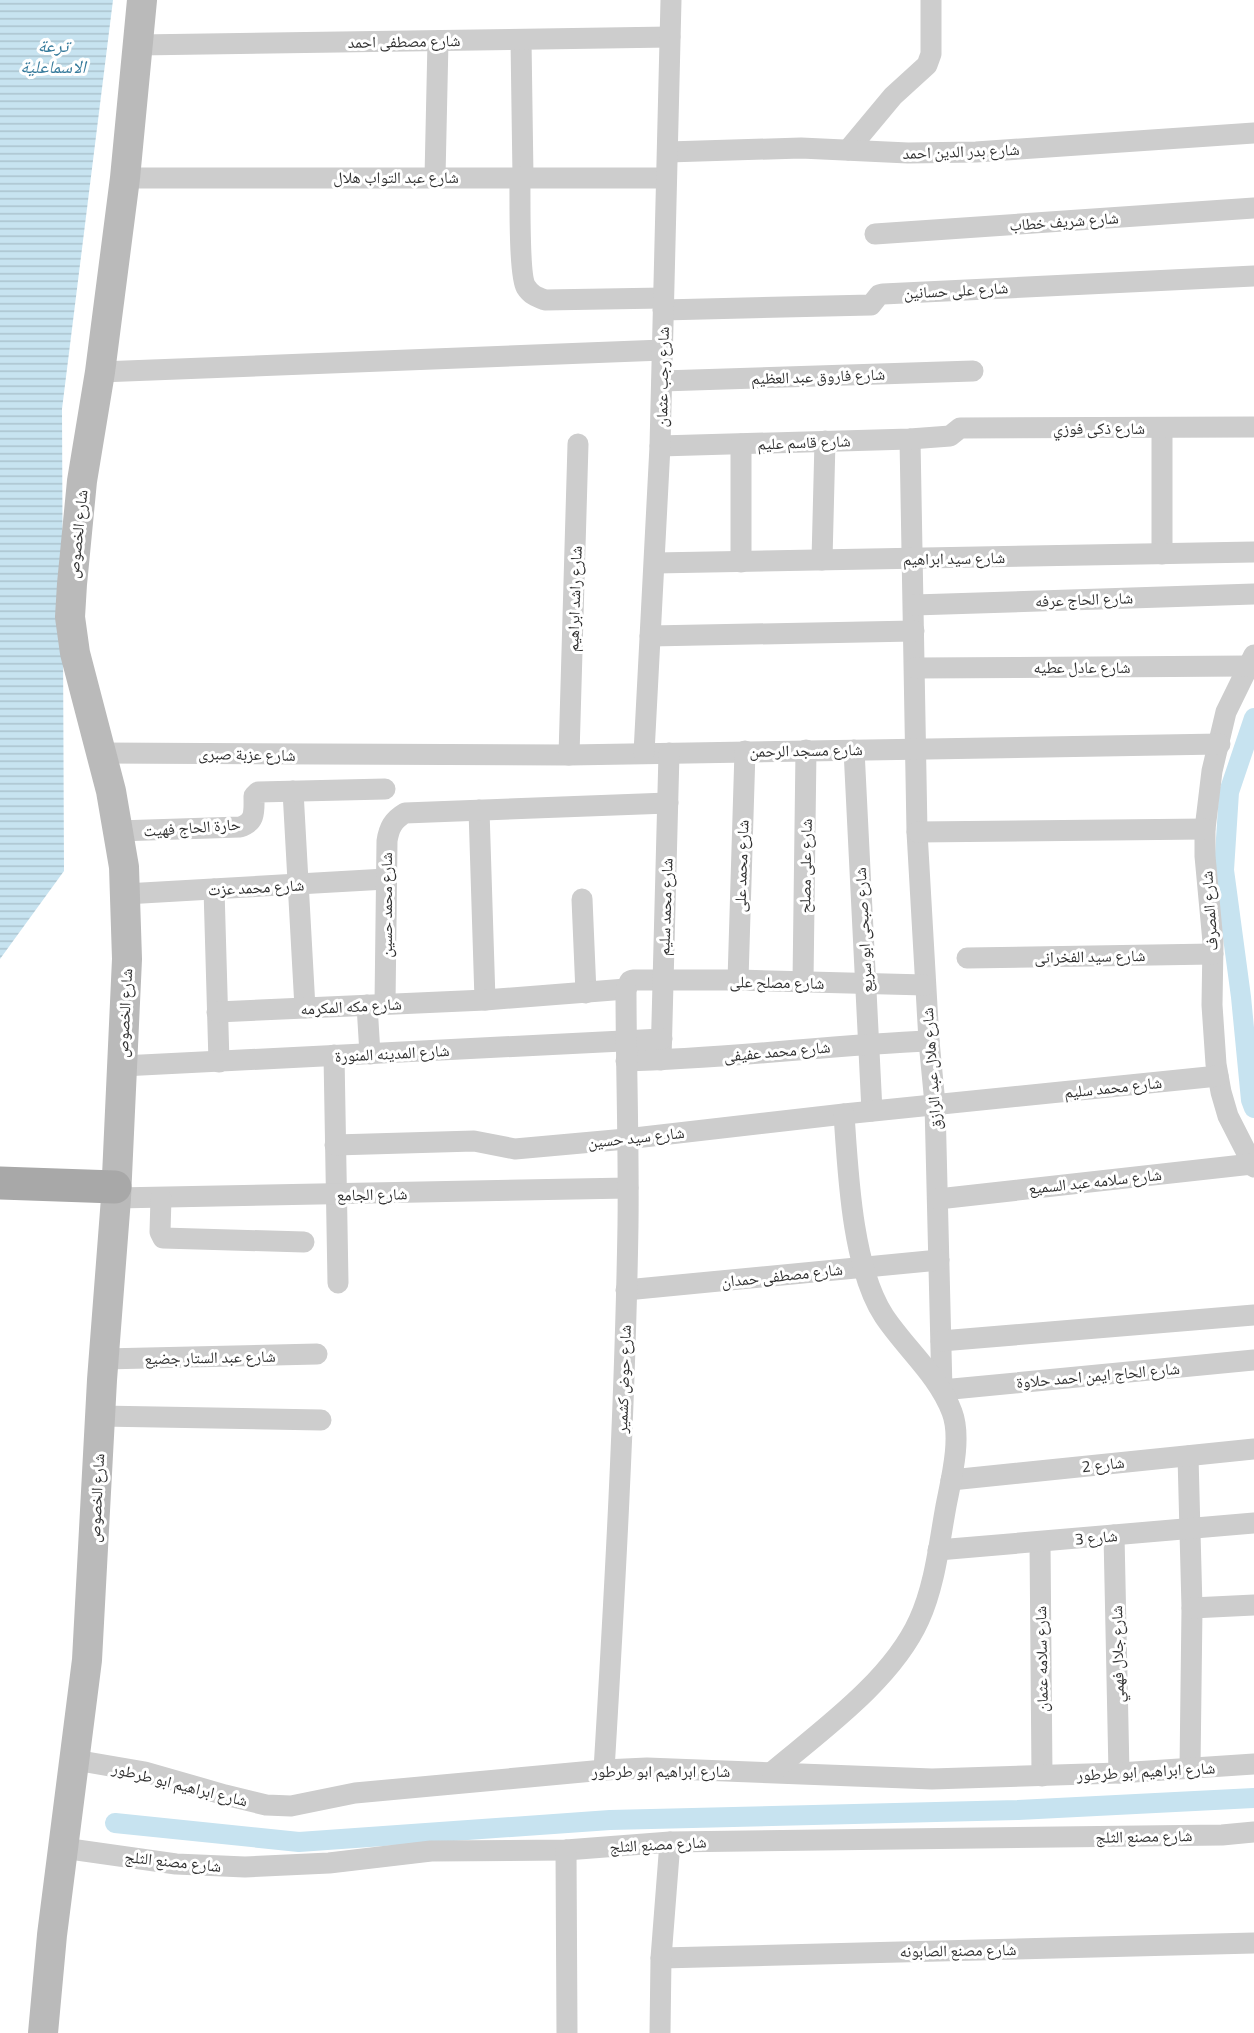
<svg xmlns="http://www.w3.org/2000/svg" width="1254" height="2033" viewBox="0 0 1254 2033" font-family="'Titillium Web','Noto Naskh Arabic',sans-serif">
<style>
.water{fill:url(#water-rules)}
.lines{fill:none;stroke-linecap:round;stroke-linejoin:round}
.canal{stroke:#c7e3f0;stroke-width:20}
.minor{stroke:#cdcdcd;stroke-width:21}
.secondary{stroke:#bababa;stroke-width:30}
.primary{stroke:#a8a8a8;stroke-width:33}
.labels{text-anchor:middle;stroke-width:6;stroke-linejoin:round;paint-order:stroke}
.street-label{font-size:16px;fill:#303030;stroke:#fff}
.water-label{font-size:18px;font-style:italic;fill:#357a9b;stroke:#fff}
</style>
<defs>
<pattern id="water-rules" width="6" height="5" patternUnits="userSpaceOnUse" patternTransform="scale(1.5)"><rect width="6" height="5" fill="#c7e3f0"/><path d="M0 2.5h6" fill="none" stroke="#abc3ce"/></pattern>
</defs>
<rect width="100%" height="100%" fill="#fff"/>
<!-- water -->
<polygon class="water" points="0,0 113,0 62,409 64,871 0,959"/>
<g class="lines">
<!-- canal -->
<g class="canal">
<polyline points="1254,718 1229,792 1224,870 1241,997 1251,1100 1254,1108"/>
<polyline points="115,1823 299,1842 610,1820 1018,1810 1254,1798"/>
</g>
<!-- minor -->
<g class="minor">
<polyline points="521,40 523,177"/>
<polyline points="138,45 670,37"/>
<polyline points="848,150 893,96 927,65 931,54 931,0"/>
<polyline points="668,152 801,148 908,153 976,152 1254,133"/>
<polyline points="435,177 438,41"/>
<path d="M520 177C520 196 519 276 526 287 531 295 537 297 545 300L663 298"/>
<polyline points="125,178 666,178"/>
<polyline points="875,234 1254,208"/>
<polyline points="663,310 871,305 879,295 883,294 1254,276"/>
<polyline points="100,372 663,350"/>
<polyline points="662,381 973,371"/>
<polyline points="1162,428 1162,554"/>
<polyline points="910,439 917,832 929,1041 935,1104 942,1390 1254,1360"/>
<polyline points="660,446 910,439 950,436 960,428 1254,427"/>
<polyline points="822,560 825,441"/>
<polyline points="741,562 741,444"/>
<polyline points="655,563 1254,552"/>
<polyline points="914,605 1254,594"/>
<polyline points="650,636 914,631"/>
<polyline points="1254,655 1226,712 1212,771 1205,829 1205,856 1213,942 1212,1005 1216,1064 1221,1092 1228,1116 1254,1167"/>
<polyline points="915,668 1248,666"/>
<polyline points="854,750 872,1111"/>
<polyline points="101,753 569,755 1220,744"/>
<polyline points="644,753 660,446 671,0"/>
<polyline points="569,755 578,444"/>
<polyline points="293,791 305,1008"/>
<polyline points="479,810 485,1000"/>
<path d="M118 831 240 827C256 822 254 811 254 796L258 792 385 789"/>
<polyline points="917,832 1205,829"/>
<polyline points="214,889 219,1062"/>
<polyline points="125,894 386,879"/>
<polyline points="582,899 586,993"/>
<polyline points="967,958 1213,954"/>
<polyline points="738,980 745,751"/>
<polyline points="803,982 806,750"/>
<path d="M385 1004 387 841C389 828 393 820 405 813L668 803"/>
<polyline points="367,1005 370,1054"/>
<polyline points="217,1012 485,1000 626,989 630,981 633,980 738,980 925,985"/>
<polyline points="334,1055 338,1283"/>
<polyline points="661,1060 669,753"/>
<path d="M626 1061C727 1059 828 1045 929 1041"/>
<polyline points="122,1066 662,1039"/>
<polyline points="335,1145 474,1141 515,1149 626,1139 844,1114 1218,1076"/>
<polyline points="116,1198 628,1188"/>
<polyline points="161,1198 160,1232 163,1238 304,1242"/>
<polyline points="938,1199 1252,1164"/>
<polyline points="626,1290 939,1260"/>
<polyline points="941,1341 1254,1315"/>
<polyline points="104,1359 317,1354"/>
<polyline points="100,1416 321,1420"/>
<polyline points="1188,1456 1192,1608 1190,1768"/>
<polyline points="951,1480 1254,1449"/>
<polyline points="1114,1535 1119,1773"/>
<polyline points="1040,1542 1042,1776"/>
<polyline points="938,1550 1254,1523"/>
<polyline points="1192,1608 1254,1605"/>
<polyline points="75,1760 145,1772 225,1795 266,1805 291,1806 355,1793 604,1770 647,1768 932,1779 1119,1773 1254,1764"/>
<path d="M604 1770C615 1588 625 1407 628 1225 629 1146 626 1067 626 989"/>
<path d="M772 1772C822 1730 892 1680 919 1620 935 1585 939 1544 946 1506 951 1480 962 1438 952 1412 938 1375 906 1349 884 1316 852 1267 848 1173 844 1114"/>
<polyline points="63,1848 176,1864 245,1867 329,1863 431,1851 566,1850 670,1842 1222,1835 1254,1832"/>
<polyline points="566,1850 567,2033"/>
<polyline points="661,1958 1254,1943"/>
<polyline points="660,2033 661,1958 670,1842"/>
</g>
<!-- secondary -->
<polyline class="secondary" points="43,2033 52,1935 87,1660 102,1380 116,1198 127,959 124,867 111,791 75,653 70,617 72,584 82,481 100,372 125,178 142,0"/>
<!-- primary -->
<polyline class="primary" points="0,1183 115,1187"/>
</g>
<g class="labels">
<!-- street labels -->
<g class="street-label">
<text transform="translate(404 41) rotate(-1)" y="6">شارع مصطفى احمد</text>
<text transform="translate(961 151) rotate(-2)" y="6">شارع بدر الدين احمد</text>
<text x="396" y="183">شارع عبد التواب هلال</text>
<text transform="translate(1064 221) rotate(-4)" y="6">شارع شريف خطاب</text>
<text transform="translate(956 290) rotate(-3)" y="6">شارع على حسانين</text>
<text transform="translate(818 376) rotate(-2)" y="6">شارع فاروق عبد العظيم</text>
<text transform="translate(662 377) rotate(-89)" y="6">شارع رجب عثمان</text>
<text x="1099" y="434">شارع ذكى فوزي</text>
<text transform="translate(804 442) rotate(-2)" y="6">شارع قاسم عليم</text>
<text transform="translate(77 534) rotate(-84)" y="6">شارع الخصوص</text>
<text transform="translate(954 558) rotate(-1)" y="6">شارع سيد ابراهيم</text>
<text transform="translate(574 599) rotate(-88)" y="6">شارع راشد ابراهيم</text>
<text transform="translate(1084 599) rotate(-2)" y="6">شارع الحاج عرفه</text>
<text x="1082" y="673">شارع عادل عطيه</text>
<text transform="translate(806 750) rotate(-1)" y="6">شارع مسجد الرحمن</text>
<text transform="translate(247 754) rotate(1)" y="6">شارع عزبة صبرى</text>
<text transform="translate(192 827) rotate(-4)" y="6">حارة الحاج فهيت</text>
<text transform="translate(741 866) rotate(-88)" y="6">شارع محمد على</text>
<text transform="translate(805 866) rotate(-89)" y="6">شارع على مصلح</text>
<text transform="translate(256 887) rotate(-3)" y="6">شارع محمد عزت</text>
<text transform="translate(386 905) rotate(-90)" y="6">شارع محمد حسين</text>
<text transform="translate(665 907) rotate(-88)" y="6">شارع محمد سليم</text>
<text transform="translate(1209 911) rotate(-94)" y="6">شارع المصرف</text>
<text transform="translate(863 930) rotate(-93)" y="6">شارع صبحى ابو سريع</text>
<text transform="translate(1090 956) rotate(-1)" y="6">شارع سيد الفخرانى</text>
<text transform="translate(777 982) rotate(1)" y="6">شارع مصلح على</text>
<text transform="translate(351 1006) rotate(-3)" y="6">شارع مكه المكرمه</text>
<text transform="translate(124 1013) rotate(-87)" y="6">شارع الخصوص</text>
<text transform="translate(777 1051) rotate(-5)" y="6">شارع محمد عفيفى</text>
<text transform="translate(392 1053) rotate(-3)" y="6">شارع المدينه المنورة</text>
<text transform="translate(931 1069) rotate(-94)" y="6">شارع هلال عبد الرازق</text>
<text transform="translate(1113 1087) rotate(-6)" y="6">شارع محمد سليم</text>
<text transform="translate(636 1137) rotate(-6)" y="6">شارع سيد حسين</text>
<text transform="translate(1095 1181) rotate(-6)" y="6">شارع سلامه عبد السميع</text>
<text transform="translate(372 1194) rotate(-1)" y="6">شارع الجامع</text>
<text transform="translate(782 1275) rotate(-6)" y="6">شارع مصطفى حمدان</text>
<text transform="translate(210 1357) rotate(-1)" y="6">شارع عبد الستار جضيع</text>
<text transform="translate(1098 1375) rotate(-5)" y="6">شارع الحاج ايمن احمد حلاوة</text>
<text transform="translate(623 1379) rotate(-88)" y="6">شارع حوض كشمير</text>
<text transform="translate(1103 1464) rotate(-6)" y="6">شارع 2</text>
<text transform="translate(96 1498) rotate(-87)" y="6">شارع الخصوص</text>
<text transform="translate(1096 1537) rotate(-5)" y="6">شارع 3</text>
<text transform="translate(1117 1654) rotate(-91)" y="6">شارع جلال فهمي</text>
<text transform="translate(1041 1659) rotate(-91)" y="6">شارع سلامه عثمان</text>
<text x="661" y="1777">شارع ابراهيم ابو طرطور</text>
<text transform="translate(1146 1771) rotate(-3)" y="6">شارع ابراهيم ابو طرطور</text>
<text transform="translate(180 1784) rotate(14)" y="6">شارع ابراهيم ابو طرطور</text>
<text transform="translate(1144 1836) rotate(-1)" y="6">شارع مصنع الثلج</text>
<text transform="translate(658 1844) rotate(-3)" y="6">شارع مصنع الثلج</text>
<text transform="translate(173 1861) rotate(6)" y="6">شارع مصنع الثلج</text>
<text transform="translate(958 1950) rotate(-1)" y="6">شارع مصنع الصابونه</text>
</g>
<!-- water labels -->
<g class="water-label">
<text x="53" y="52">ترعة<tspan x="53" dy="21">الاسماعلية</tspan></text>
</g>
</g>
</svg>
